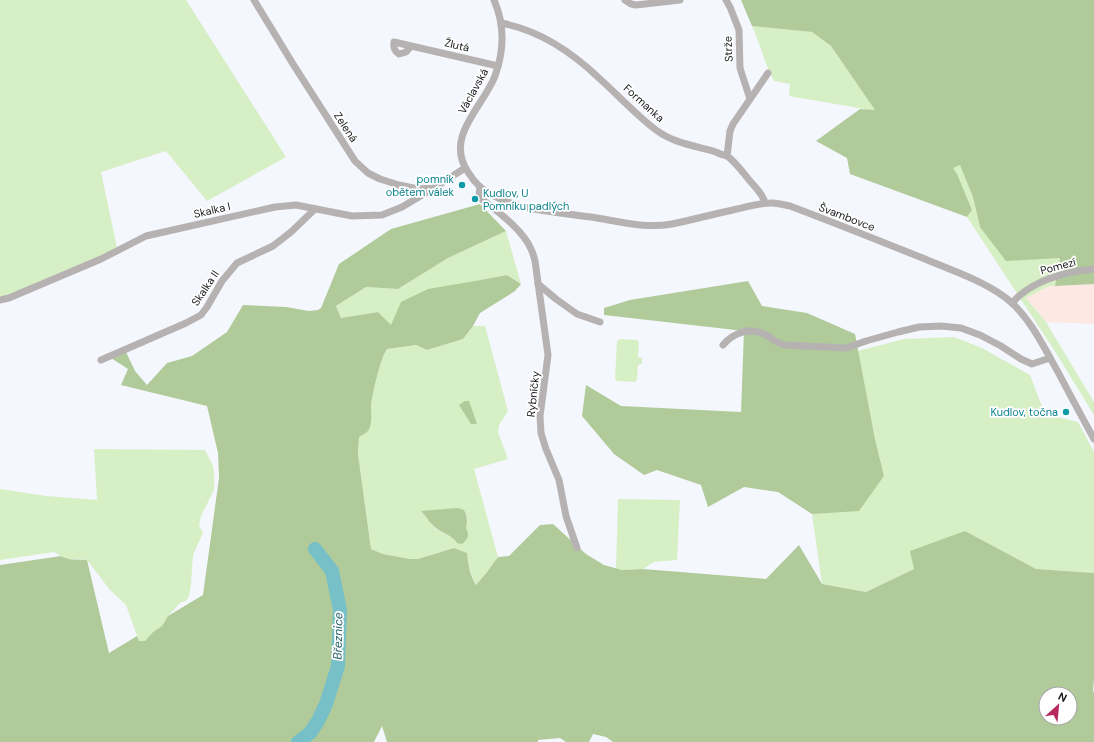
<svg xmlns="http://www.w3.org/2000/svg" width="1094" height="742" viewBox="0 0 1094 742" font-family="'DM Sans',sans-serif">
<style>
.industrial{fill:#fde8e3}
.green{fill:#d7efc4;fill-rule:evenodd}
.forest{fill:#b0cb99;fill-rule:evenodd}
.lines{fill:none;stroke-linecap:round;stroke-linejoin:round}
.river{stroke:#78c0c8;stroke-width:14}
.minor{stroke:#b6b2b2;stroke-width:7}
.culture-dot{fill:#0f9aa8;stroke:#fff;stroke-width:1.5}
.labels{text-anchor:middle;stroke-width:3.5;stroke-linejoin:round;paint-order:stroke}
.street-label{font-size:11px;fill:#191a1c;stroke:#fff}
.culture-label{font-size:11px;fill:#0d838f;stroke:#fff;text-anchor:end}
.water-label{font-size:12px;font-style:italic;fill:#246167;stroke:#fff}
</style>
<rect width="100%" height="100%" fill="#f4f7fe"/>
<!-- industrial -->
<polygon class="industrial" points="1094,284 1094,324 1046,322 1026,298 1049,286"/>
<!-- green -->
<g class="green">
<path d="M0 0H186L286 157 207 201 166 151 101 172 117 248C100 257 83 263 66 270 44 279 23 291 0 297Z"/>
<path d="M752 26 812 32 831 46 876 111 789 96 790 84 774 81C765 64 760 44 752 26Z"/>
<polygon points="960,164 973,197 980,227 1060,258 1055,286 1049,286 1026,298 1046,322 1094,402 1094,415 1056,353 967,217 972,210 953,168"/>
<polygon points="506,231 521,284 507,275 475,281 391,326 378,312 341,318 336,306 366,287 398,289 448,258"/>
<path d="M473 326H485L508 411 499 425 498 432 508 459 474 469 498 557 487 572 476 585C471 574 468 565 467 553L454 548 418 559H410L383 554 371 549 358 454 359 437C362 435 365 434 367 432 373 424 370 413 371 404 373 391 380 360 387 349L416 345 427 350 463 339ZM464 510C472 523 464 532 457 543 452 535 443 534 436 529 431 524 426 517 421 511Z"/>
<polygon points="954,337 982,348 1030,375 1045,414 1078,422 1094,452 1094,573 1036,569 965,531 914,569 866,592 822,584 812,514 858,510 884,476 875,439 858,351 904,339"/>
<polygon points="620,339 637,340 639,342 638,357 642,358 642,364 638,365 637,380 634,382 617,381 615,378 617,341"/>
<polygon points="94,449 205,450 213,466 214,473 214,490 201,516 199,526 203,533 193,555 191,584 189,596 186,601 180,603 169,615 162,626 153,632 145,642 139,641 126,605 110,590 87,560 78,559 66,559 54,552 0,560 0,489 47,496 97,500"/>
<polygon points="618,499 680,500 677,560 654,562 643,569 622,570 616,569"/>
</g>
<!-- forest -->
<g class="forest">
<polygon points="741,0 1094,0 1094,284 1055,286 1060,258 1006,261 980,227 973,197 960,165 953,168 957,174 972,210 967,217 850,174 847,158 816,141 860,109 875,110 831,46 812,32 752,26"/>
<path d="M480 204 506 231 448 258 398 289 366 287 336 306 341 318 378 312 391 325 401 302 428 289 475 281 507 275 521 284 515 291 480 313 473 326 463 339 427 350 416 345 387 349C380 359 373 392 371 405 371 412 372 420 370 427 368 433 364 434 359 437L358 454 371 549 383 554 410 559H418L454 548 467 553C468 564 470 575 476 585L487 572 498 557 509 556 540 525 553 524 586 554 604 565 622 570 643 569 766 579 799 545 822 584 866 592 914 569 910 551 965 531 1036 569 1094 573V680L1093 690 1094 693V742H613L606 737 593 734 589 742H566L560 738 538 740V742H387L382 726 374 742H0V565L61 556C68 561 78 559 87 560L109 653 137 636 139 641H145L153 632 162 626 168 616 203 595 219 478 218 453 207 406 121 385 128 369 111 358 126 352 135 371 147 385 167 363 192 356 227 332 243 305 286 307 309 311 318 310 321 308 339 264 391 229ZM1046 694H1070V718H1046Z"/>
<polygon points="748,281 762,306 807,313 855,334 875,439 884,476 859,511 812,514 778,492 744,487 708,507 701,485 657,470 644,475 614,454 582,416 586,385 621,406 741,412 744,331 604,315 604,308 630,300"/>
<polygon points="465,401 469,401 477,424 471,424 459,405"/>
<path d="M458 508 464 510C467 515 468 522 466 528 470 536 468 538 462 544L457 543C452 535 443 534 436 528 430 524 426 516 421 511Z"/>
</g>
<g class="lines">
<!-- river -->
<polyline class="river" points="298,742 310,733 318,721 326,704 338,666 340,610 332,571 315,549"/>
<!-- minor -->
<g class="minor">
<polyline points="254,0 293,64 355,161 368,173 380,179 399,185 418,189 434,188 465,168"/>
<path d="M494 0C505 25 504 51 495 76 483 107 444 137 468 172 474 182 483 191 494 196 519 210 562 213 591 217 617 221 645 229 672 224 692 220 713 214 733 210 746 207 759 203 772 203 778 203 784 205 790 206 835 223 880 241 925 259 953 271 988 282 1011 302 1031 320 1045 349 1058 372 1070 395 1082 417 1094 439"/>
<polyline points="625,0 631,4 636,5 680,0"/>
<polyline points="726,0 730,7 739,30 740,68 750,99"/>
<path d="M501 23C539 30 573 53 600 79 619 96 636 115 656 130 673 143 696 146 716 152 719 154 724 155 727 156 735 161 744 174 750 181 756 188 763 194 765 203"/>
<path d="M411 46 406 52 399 54C394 51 393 47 394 42L498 66"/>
<polyline points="727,156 730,131 733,124 768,73"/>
<path d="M480 187 479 196 483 200C498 212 523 230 531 249 533 253 534 257 535 261L548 355 540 416 541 433 546 449 559 480 566 516 577 548"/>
<polyline points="538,284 556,299 577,314 600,322"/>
<polyline points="0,300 9,298 101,259 146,236 275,207 296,205 352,216 382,215 402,207 434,188"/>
<path d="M1012 303C1032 280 1064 272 1094 269"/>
<path d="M723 345C733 333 751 326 766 335 773 339 776 343 785 345L846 348 866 341 898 332 919 327 941 326 961 328 980 335 1001 346 1021 359 1032 364 1050 358"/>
<polyline points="101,360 186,323 201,315 207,307 222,281 237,263 273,246 291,232 315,209"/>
</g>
</g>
<!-- markers -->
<g class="culture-dot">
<circle cx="462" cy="185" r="4"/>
<circle cx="475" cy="199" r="4"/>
<circle cx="1066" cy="412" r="4"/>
</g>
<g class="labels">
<!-- street labels -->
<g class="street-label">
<text transform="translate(457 45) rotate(13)" y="4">Žlutá</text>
<text transform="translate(728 49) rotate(-93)" y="4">Strže</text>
<text transform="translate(473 91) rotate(-61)" y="4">Václavská</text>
<text transform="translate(644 103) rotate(42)" y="4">Formanka</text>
<text transform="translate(346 127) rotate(57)" y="4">Zelená</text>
<text transform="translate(212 210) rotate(-13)" y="4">Skalka I</text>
<text transform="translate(847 217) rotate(21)" y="4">Švambovce</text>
<text transform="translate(1058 266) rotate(-15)" y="4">Pomezí</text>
<text transform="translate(205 288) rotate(-56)" y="4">Skalka II</text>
<text transform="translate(533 394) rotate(-84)" y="4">Rybníčky</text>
</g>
<!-- culture labels -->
<g class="culture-label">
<text x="454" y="183">pomník<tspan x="454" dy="13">obětem válek</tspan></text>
<text x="483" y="197" text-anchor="start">Kudlov, U<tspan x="483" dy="13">Pomníku padlých</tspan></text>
<text x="1058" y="416">Kudlov, točna</text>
</g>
<!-- water labels -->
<g class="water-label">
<text transform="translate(338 636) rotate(-89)" y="4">Březnice</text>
</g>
</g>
<!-- north arrow -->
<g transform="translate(1058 706) rotate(27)"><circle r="19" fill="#ffffff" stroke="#a3a3a4"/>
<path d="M0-3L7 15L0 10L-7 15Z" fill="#b7295e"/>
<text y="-6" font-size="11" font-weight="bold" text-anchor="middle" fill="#191a1c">N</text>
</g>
</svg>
